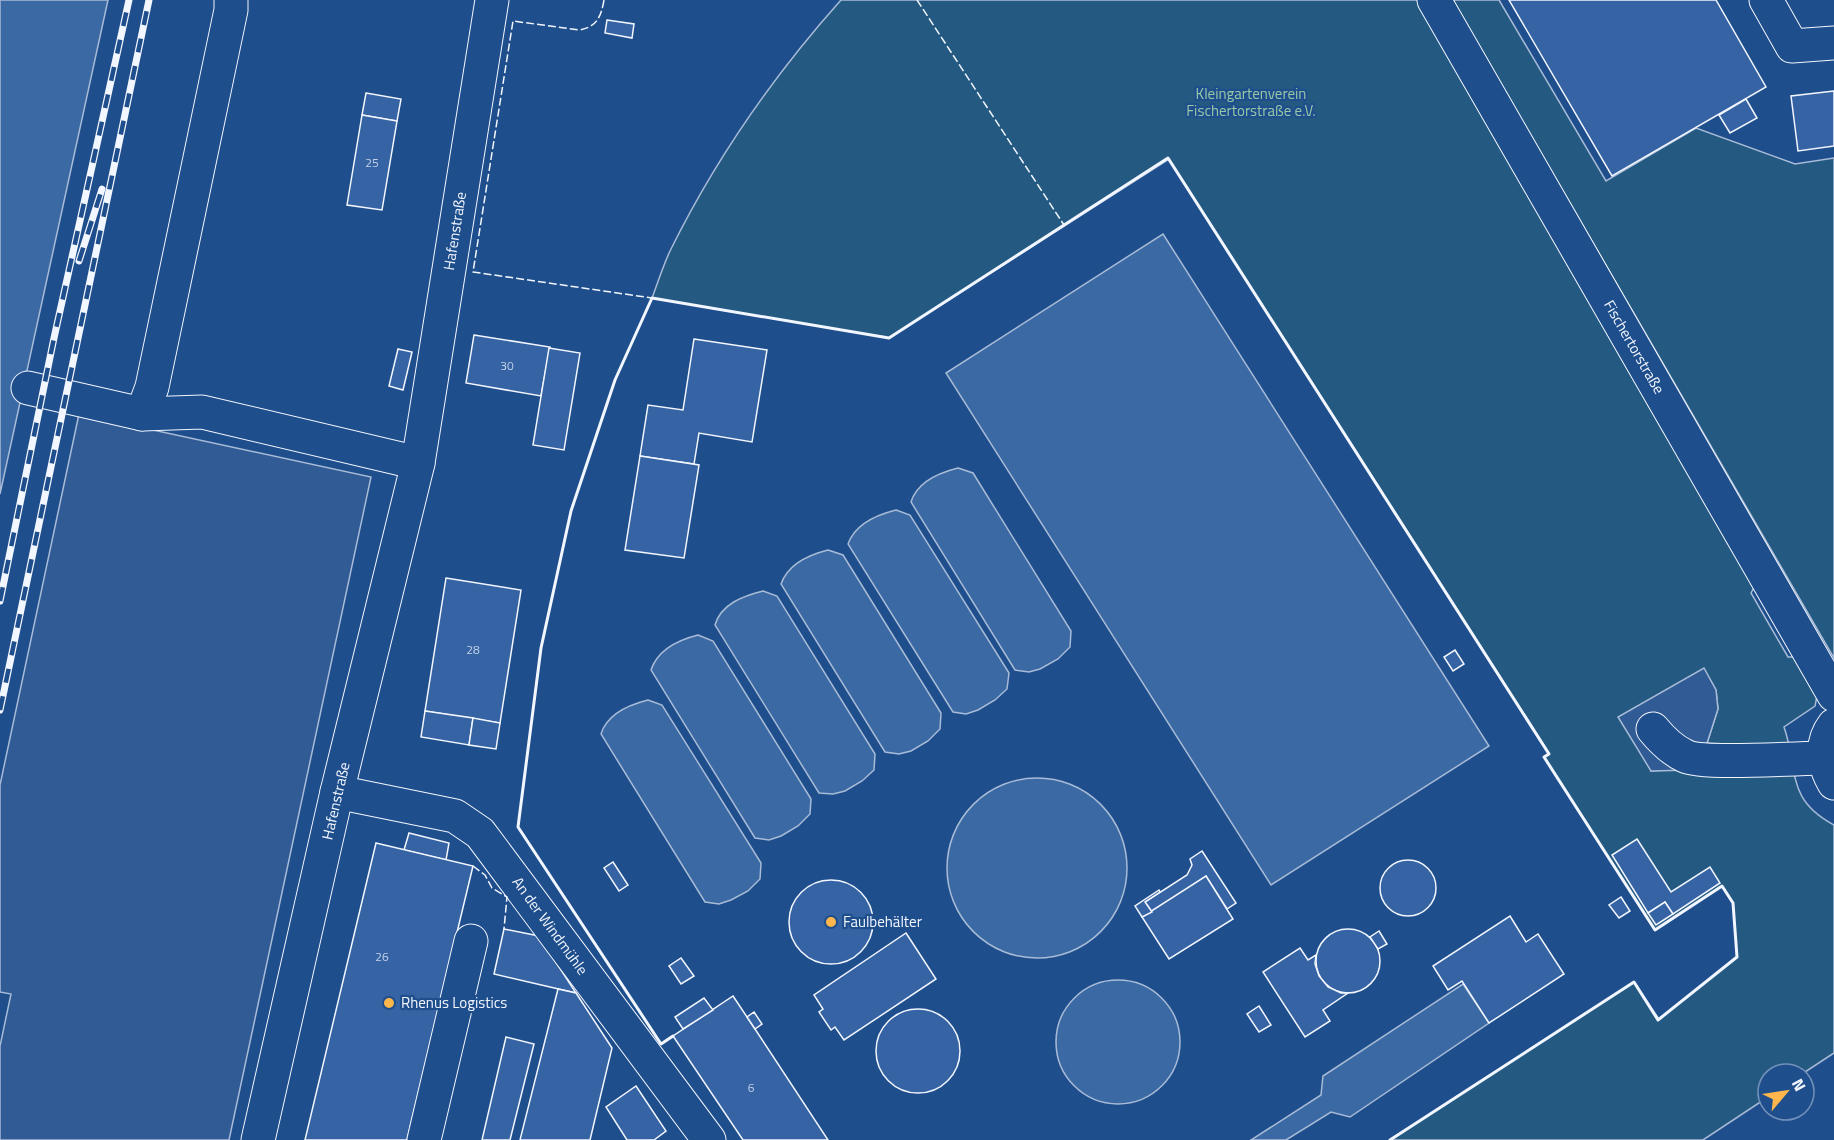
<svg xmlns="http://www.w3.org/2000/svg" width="1834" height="1140" viewBox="0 0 1834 1140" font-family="'Titillium Web',sans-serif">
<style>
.green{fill:#245a82;stroke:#a8bbd7;stroke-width:1.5;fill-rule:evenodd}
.parking{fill:#305b95;stroke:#a8bbd7;stroke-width:1.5}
.water{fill:#3b69a3;stroke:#a8bbd7;stroke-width:1.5}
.building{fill:#3563a3;stroke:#f2f6ff;stroke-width:1.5}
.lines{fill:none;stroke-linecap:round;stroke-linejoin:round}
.minor-casing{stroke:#f2f6ff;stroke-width:35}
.minor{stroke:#1f4e8c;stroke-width:33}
.rail-casing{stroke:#f2f6ff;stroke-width:7}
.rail{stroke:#1f4e8c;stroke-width:4.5;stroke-dasharray:14;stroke-linecap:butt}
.fence{stroke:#f2f6ff;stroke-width:1.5;stroke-dasharray:8 3;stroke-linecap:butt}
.wall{stroke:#f2f6ff;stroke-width:3}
.poi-dot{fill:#ffb74d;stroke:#1f4e8c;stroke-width:2}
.labels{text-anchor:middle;stroke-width:4.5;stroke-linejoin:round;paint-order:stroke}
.number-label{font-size:12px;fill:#c3d1e8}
.park-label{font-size:15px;fill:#97c8a6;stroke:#1f4e8c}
.street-label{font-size:15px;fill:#f2f6ff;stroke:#1f4e8c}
.poi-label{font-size:15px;fill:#f2f6ff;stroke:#1f4e8c;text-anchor:start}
</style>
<rect width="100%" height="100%" fill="#1f4e8c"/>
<!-- green -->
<g class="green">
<path d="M841 0H1418L1756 584 1751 593 1788 657H1801L1817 696 1815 706 1784 727C1799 770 1785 799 1834 825V1053L1802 1074H1768V1097L1703 1140H1390L1634 982 1659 1019 1737 957 1733 903 1722 886 1655 930 1544 757 1549 753 1169 159 889 338 652 298C658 282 663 266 670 251 715 160 774 75 841 0ZM1704 669 1716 690 1718 709 1701 762 1669 770 1651 771Z"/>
<polygon points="1452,0 1499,0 1606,181 1696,128 1795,164 1834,158 1834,658"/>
</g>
<!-- parking -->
<g class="parking">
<polygon points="79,414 371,477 229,1140 0,1140 0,1046 11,994 0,992 0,785"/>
<polygon points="1704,668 1716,690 1718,709 1701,762 1692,770 1651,771 1618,717"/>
</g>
<!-- water -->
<g class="water">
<polygon points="0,0 108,0 0,494"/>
<polygon points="1163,234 1489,746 1271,885 946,373"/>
<path d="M958 468 973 473 1071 631 1070 647 1058 659 1040 669 1029 672 1015 670 911 502C917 482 938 473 958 468Z"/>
<path d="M896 510 910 515 1009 673 1007 689 995 700 978 710 966 714 953 712 848 544C855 524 876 515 896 510Z"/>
<path d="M828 550 843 555 941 713 940 729 928 741 911 751 899 754 885 752 781 584C788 564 808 555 828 550Z"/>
<path d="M763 591 777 596 875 754 874 770 862 781 845 791 833 794 819 793 715 625C721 604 743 596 763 591Z"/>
<path d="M698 635 713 641 811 799 810 814 798 826 781 836 769 840 755 838 651 670C658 649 678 640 698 635Z"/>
<path d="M648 700 662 705 761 863 760 879 748 891 731 900 719 904 705 902 601 734C607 714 628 705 648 700Z"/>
<circle cx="1037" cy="868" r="90"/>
<circle cx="1118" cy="1042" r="62"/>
<polygon points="1463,984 1489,1023 1350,1117 1331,1112 1286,1140 1251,1140 1321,1095 1323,1076"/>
</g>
<!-- building -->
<g class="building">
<polygon points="1509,0 1716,0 1766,87 1612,176"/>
<polygon points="607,20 634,24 632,38 605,33"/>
<polygon points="1834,91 1834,146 1798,151 1791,96"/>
<polygon points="366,93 401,99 397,121 362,115"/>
<polygon points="1746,99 1757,118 1730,133 1719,115"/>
<polygon points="362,115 397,121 382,210 347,205"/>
<polygon points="474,335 550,347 541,396 466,383"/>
<polygon points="694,339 767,350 752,442 699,433 694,464 640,456 648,405 683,410"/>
<polygon points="549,348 580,353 564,450 533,445"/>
<polygon points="398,349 412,352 403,390 389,386"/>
<polygon points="640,456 699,465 684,558 625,550"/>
<polygon points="446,578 521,590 500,723 425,711"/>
<polygon points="1455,650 1464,664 1453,671 1444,657"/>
<polygon points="425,711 473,718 469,745 421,737"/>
<polygon points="473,718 500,723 496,749 469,745"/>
<polygon points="409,833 449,843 446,860 404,850"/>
<polygon points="1637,839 1671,892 1710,867 1720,883 1673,914 1665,902 1648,913 1612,855"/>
<polygon points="376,843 473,866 407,1140 305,1140"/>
<polygon points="1202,851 1236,903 1227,909 1206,876 1152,912 1145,902 1187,875 1192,865 1190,859"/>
<circle cx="1408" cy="888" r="28"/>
<polygon points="613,862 628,885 619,891 604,868"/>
<polygon points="1206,876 1233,919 1169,959 1142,917"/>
<circle cx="831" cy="922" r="42"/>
<polygon points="1159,890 1160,892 1145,902 1152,912 1142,917 1135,906"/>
<polygon points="1621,897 1630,911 1619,918 1609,905"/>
<polygon points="1665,902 1673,914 1656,925 1648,913"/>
<polygon points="1510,916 1526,942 1538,934 1564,974 1489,1023 1462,981 1448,990 1433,966"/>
<circle cx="1348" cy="961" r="32"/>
<polygon points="504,929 539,936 576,993 494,974"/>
<polygon points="1379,931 1387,944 1378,949 1370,937"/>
<polygon points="906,933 936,979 844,1040 835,1027 831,1030 819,1012 823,1009 814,995"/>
<polygon points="1300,948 1308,960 1316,955 1315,964 1319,976 1328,987 1341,993 1348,993 1323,1010 1330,1021 1305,1037 1263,972"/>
<polygon points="681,958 694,976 681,984 669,966"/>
<polygon points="558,989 576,993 612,1048 590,1140 520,1140"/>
<polygon points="733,996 755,1029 828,1140 743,1140 673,1036"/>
<polygon points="704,998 713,1010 683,1029 675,1017"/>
<polygon points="1259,1006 1271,1025 1259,1032 1247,1014"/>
<circle cx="918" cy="1051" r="42"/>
<polygon points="754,1012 762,1024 755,1029 747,1017"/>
<polygon points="506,1037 534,1044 510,1140 482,1140"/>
<polygon points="636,1086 666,1131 654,1140 627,1140 606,1107"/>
</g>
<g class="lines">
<defs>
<g id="minor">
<polyline points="1434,0 1834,695"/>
<polyline points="1766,0 1792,46 1834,43"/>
<polyline points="28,388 142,414 202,412 418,463"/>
<polyline points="142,414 152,387 231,10 231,0"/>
<path d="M1834 725C1820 743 1823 764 1834 783"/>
<path d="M1653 729C1662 740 1672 750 1685 756 1703 765 1799 758 1824 758"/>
<polyline points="337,792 455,816 480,833 709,1140"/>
<polyline points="258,1140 337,792 418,463 492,0"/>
<polyline points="424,1140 471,941"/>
</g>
</defs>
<!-- minor casing -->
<use href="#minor" class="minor-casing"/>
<!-- minor -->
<use href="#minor" class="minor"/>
<defs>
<g id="rail">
<polyline points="79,261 102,189"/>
<polyline points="0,601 54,338 129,0"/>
<polyline points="0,710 149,0"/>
</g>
</defs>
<!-- rail casing -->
<use href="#rail" class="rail-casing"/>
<!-- rail -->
<use href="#rail" class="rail"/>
<!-- fence -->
<g class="fence">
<path d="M604 0C601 17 597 27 579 30L513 21 473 272 652 298"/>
<polyline points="917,0 1064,225"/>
<polyline points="473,866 485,875 492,888 507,897 504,929"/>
</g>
<!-- wall -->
<polyline class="wall" points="673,1036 661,1044 518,827 541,648 571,511 615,380 652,298 889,338 1168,158 1549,754 1544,757 1655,930 1722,886 1733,903 1737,957 1658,1020 1634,982 1390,1140"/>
</g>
<!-- markers -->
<g class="poi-dot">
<circle cx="831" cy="922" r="6"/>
<circle cx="389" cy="1003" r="6"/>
</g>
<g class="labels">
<!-- number labels -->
<g class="number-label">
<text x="372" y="167">25</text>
<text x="507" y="370">30</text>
<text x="473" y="654">28</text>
<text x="382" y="961">26</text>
<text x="751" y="1092">6</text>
</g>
<!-- park labels -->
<g class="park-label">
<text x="1251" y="99">Kleingartenverein<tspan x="1251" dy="17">Fischertorstraße e.V.</tspan></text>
</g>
<!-- street labels -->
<g class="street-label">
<text transform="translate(455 231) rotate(-81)" y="5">Hafenstraße</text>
<text transform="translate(1634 347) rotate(60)" y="5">Fischertorstraße</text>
<text transform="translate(336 801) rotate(-77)" y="5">Hafenstraße</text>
<text transform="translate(550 926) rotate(54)" y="5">An der Windmühle</text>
</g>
<!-- poi labels -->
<g class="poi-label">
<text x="843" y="927">Faulbehälter</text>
<text x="401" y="1008">Rhenus Logistics</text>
</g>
</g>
<!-- north arrow -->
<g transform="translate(1786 1092) rotate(61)"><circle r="28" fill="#1f4e8c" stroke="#7391ba" stroke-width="1.5"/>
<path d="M0-4.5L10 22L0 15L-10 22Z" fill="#ffb74d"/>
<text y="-9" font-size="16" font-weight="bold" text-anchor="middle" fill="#f2f6ff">N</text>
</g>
</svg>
